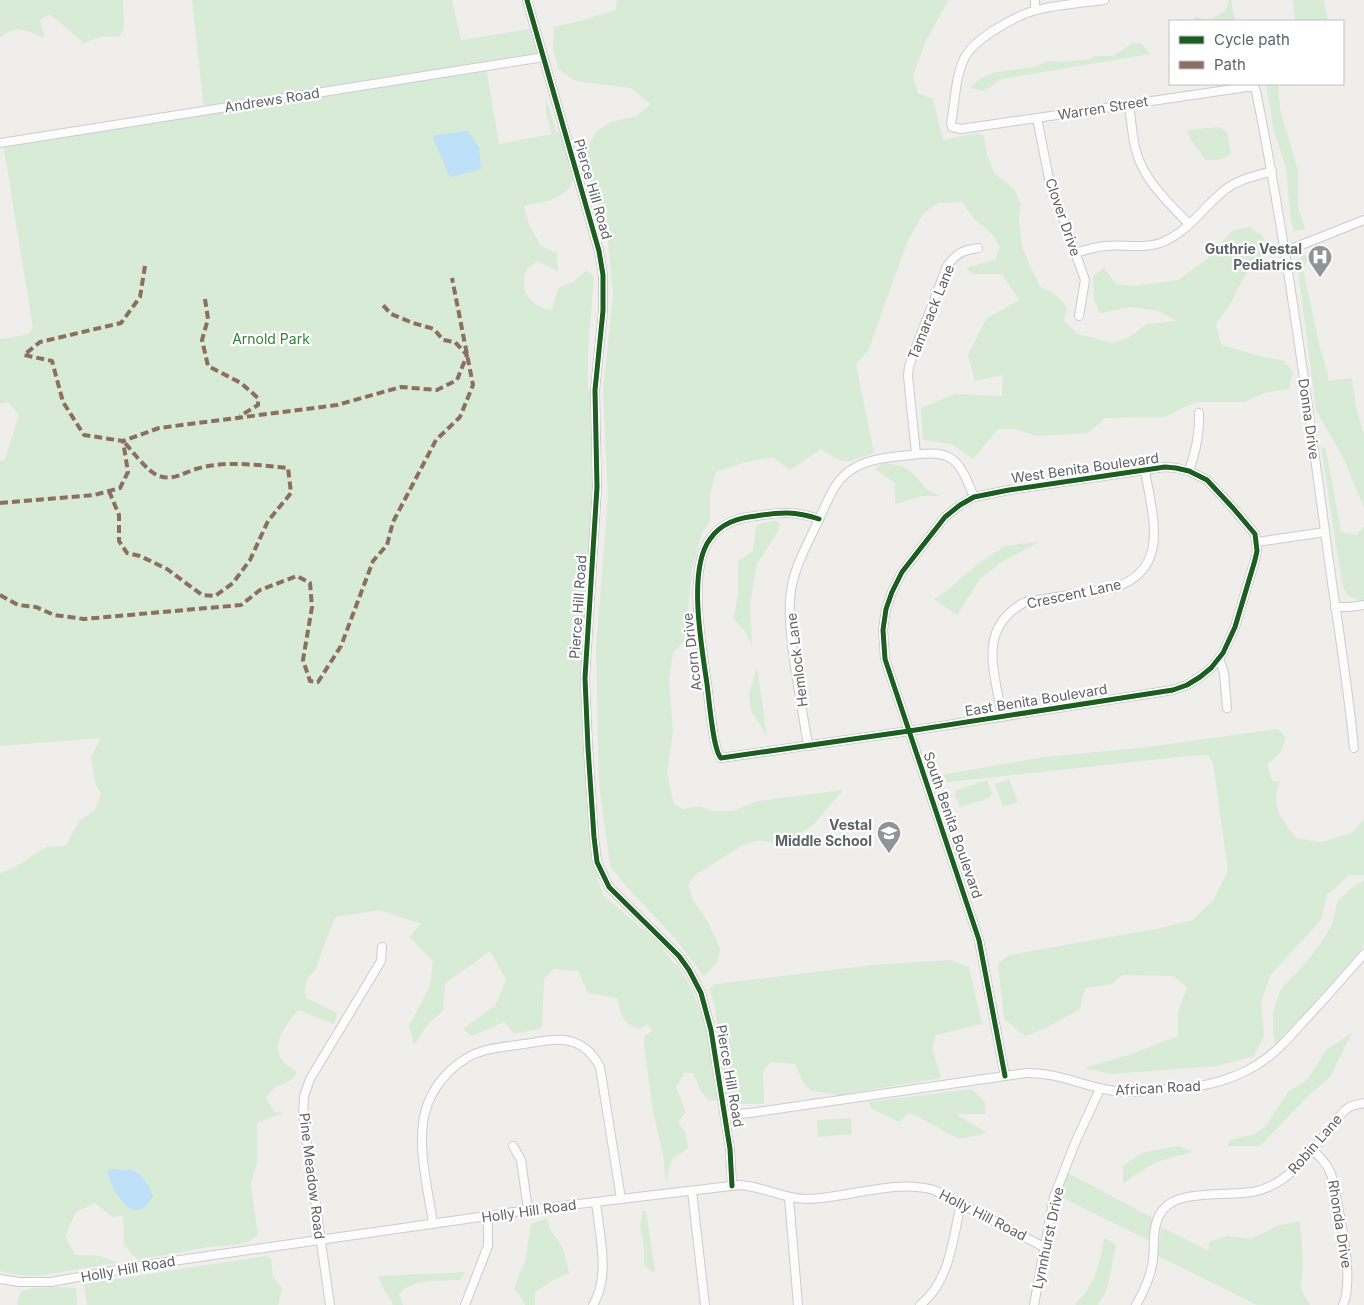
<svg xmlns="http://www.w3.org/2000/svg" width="1364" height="1305" viewBox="0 0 1364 1305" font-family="Inter,sans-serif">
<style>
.green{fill:#d8ebd6}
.water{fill:#bfe0f9}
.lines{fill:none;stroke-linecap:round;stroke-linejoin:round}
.minor-casing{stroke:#cbcccc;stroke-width:10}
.minor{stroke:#fdfcfc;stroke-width:8}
.quiet{stroke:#8d6e63;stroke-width:4;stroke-dasharray:8 4;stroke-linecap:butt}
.cycleway-casing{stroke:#fff;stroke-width:8}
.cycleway{stroke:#1b5e20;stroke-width:5}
.labels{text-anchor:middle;stroke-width:4.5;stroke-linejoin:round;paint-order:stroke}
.street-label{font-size:14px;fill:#5f6368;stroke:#fff}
.poi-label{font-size:14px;font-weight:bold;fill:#5f6368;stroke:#fff;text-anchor:end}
.park-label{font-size:14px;fill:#348238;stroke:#fff}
</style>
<rect width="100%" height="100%" fill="#efeeea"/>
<!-- green -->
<g class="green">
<path d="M0 0H123L124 29 119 37 103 36 84 43C72 34 63 23 50 15L40 19 44 38C28 31 15 23 0 38Z"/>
<path d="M192 0H452L461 40 536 28 544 57 486 67 499 144 552 134 546 113V98L557 133 564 132 578 180 571 181 572 184C561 201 542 202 524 206L529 225 541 246 557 253 558 271 537 261 526 270C525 275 524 281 524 286 525 300 540 309 552 310L558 288 573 282 587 270 594 277 588 351V390H595L597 487 586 654 594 837 603 877 597 878 604 896 659 943 670 959 679 967 692 989 704 1021 708 1039 717 1100H708L701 1091 693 1073H684L676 1088 686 1112 678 1122 686 1133 688 1148 672 1159 666 1183 663 1154 653 1112 644 1046 645 1035 653 1031 647 1024 639 1029C621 1023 621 1014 617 998L588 993 578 971 554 969 544 979 542 1028 514 1034 505 1022 471 1036 463 1029 495 1006 506 980 490 951 473 964 445 983 443 1011 428 1024 414 1045 409 1026 430 986 433 961 409 937 421 924 380 910 336 917 329 932 315 971C306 977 303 988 306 998L337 1013 334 1024 298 1010C288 1023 270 1043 282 1060 285 1065 293 1069 297 1072L292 1080 276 1087 265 1098 275 1112 284 1113 257 1123V1162L251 1184 258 1235 250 1241 236 1245 209 1247 138 1260 124 1245 123 1216 112 1217 95 1203 76 1212 65 1236 75 1255 101 1256 117 1263 37 1276 17 1275 0 1271V873L14 868 46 847 66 846 78 822 95 810 101 794 95 783 91 757 101 738 0 746V461L5 459 19 415 8 402 0 404V339L26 335 33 328 3 143 204 111Z"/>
<path d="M617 0H950L948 1 925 43 913 76 918 93 933 99 943 140 978 133 984 136 987 154 994 173 1014 189 1021 204 1019 218 1022 246 1031 268 1040 286 1057 296 1067 307 1064 321 1078 334 1113 343 1128 338 1147 324 1177 321 1159 311 1129 307 1100 313 1094 300 1093 276 1104 268 1116 284 1134 286 1178 280 1206 260 1232 231 1249 227 1263 236 1267 252C1248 268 1243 279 1232 301 1228 309 1221 316 1216 324L1221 345 1260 356 1284 361 1293 372 1289 389 1264 393 1245 402H1196L1164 417 1105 418 1088 433 1037 436 1015 429H998L973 459 951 444 923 440 921 408 955 394 1002 396 1003 375 975 381 968 355 986 319 1019 300 1002 274H973L966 268 995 260 1000 247 992 234 973 218 962 202 938 203 923 214 908 240 868 351 856 364 874 453C844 463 848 466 821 449L790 470 773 457 743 463 716 472 710 495V521L702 533 692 570 684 641 673 653 669 680 673 731 667 773 674 804 683 809 699 806 713 811H732L758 801 843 790 813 825 782 844 759 840 743 845 695 875 688 885 693 900 708 922 720 948 718 962 704 976 672 935 626 886 610 866 599 784 596 648 608 497 603 391 613 294 607 232 579 152 589 145 597 131 611 122 637 116 650 104 631 88 576 81 559 70 553 49 554 27 584 20 616 10Z"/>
<polygon points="1229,0 1231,0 1235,21 1194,21 1195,16 1208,21 1225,11"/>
<polygon points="1293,0 1324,0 1328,21 1295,21"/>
<polygon points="1133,43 1142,44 1150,54 1001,79 984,91 970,88 980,78 997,72 1035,67 1048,61 1060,62 1090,59 1095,56 1113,56"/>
<polygon points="1266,84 1278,84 1280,109 1298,170 1298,206 1305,229 1294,231 1291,222 1286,167 1274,132"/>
<path d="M1219 127 1227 132 1231 154C1222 160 1216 161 1206 160L1191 140 1187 130Z"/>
<polygon points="1304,254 1308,259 1303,269 1319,344 1328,375 1328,381 1352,378 1357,412 1364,434 1364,508 1345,461 1316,410 1297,262"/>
<polygon points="1321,446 1326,449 1341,532 1357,535 1364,526 1364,599 1360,601 1347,595 1342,584"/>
<polygon points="883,463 902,466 912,473 927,489 940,496 922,496 895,504 895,483 875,469"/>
<polygon points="775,520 780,524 778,531 757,564 750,603 752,645 744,630 733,619 738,596 738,561 753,551 756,525"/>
<polygon points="1041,541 1000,563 980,579 957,615 934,599 948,590 975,566 1005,546"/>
<polygon points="757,667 767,736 751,711 749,694"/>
<path d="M1277 729 1286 737 1281 752 1267 765 1273 782 1280 781C1270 805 1281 818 1296 838L1320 842 1352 833 1364 819V875H1350L1327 895 1321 920 1271 974 1261 1002 1264 1036 1254 1056 1218 1066 1112 1074 1084 1068 1129 1055 1178 1036V1012L1187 987 1173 976 1122 975 1112 984 1085 988 1080 1009 1044 1029 1025 1036 1004 1019 998 963 1009 955 1161 928 1192 920 1213 901 1228 870 1213 763 1208 755 1188 756 939 783 942 775 1044 757 1140 748Z"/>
<polygon points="1009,779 1018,802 1003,807 995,784"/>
<polygon points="987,780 992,794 989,798 960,807 955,795 957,790"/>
<polygon points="1364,880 1364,946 1301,1017 1275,1044 1273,1031 1273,1011 1281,989 1309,959 1325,937 1333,922 1337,902 1349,890"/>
<polygon points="950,960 969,967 982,1024 936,1035 932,1048 941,1078 839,1095 812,1091 806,1086 800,1076 795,1064 770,1062 763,1072 764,1104 733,1104 727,1095 714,1003 709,989 716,984 873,965"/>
<polygon points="1352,1033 1330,1077 1309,1095 1260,1146 1228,1146 1230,1140 1254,1134 1265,1127 1288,1092 1307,1080 1327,1049"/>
<polygon points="972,1089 985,1102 985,1114 956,1114 987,1133 959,1139 909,1112 899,1122 872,1109 868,1102"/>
<polygon points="851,1118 852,1134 818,1137 817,1120"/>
<path d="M1178 1146 1193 1152C1184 1155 1175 1156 1166 1159 1150 1163 1136 1175 1123 1184V1166L1142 1153Z"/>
<polygon points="1068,1173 1153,1218 1148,1240 1061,1197"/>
<polygon points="643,1211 646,1211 655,1272 651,1271 644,1264 644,1246 640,1227"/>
<path d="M547 1218C549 1234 557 1235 563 1249 565 1257 567 1265 569 1273L553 1280 535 1292V1305H525L523 1300 514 1288 525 1262 531 1224Z"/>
<polygon points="1300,1221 1303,1262 1301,1289 1310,1305 1257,1305 1158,1256 1161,1227 1209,1251 1209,1242 1227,1236 1251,1239 1277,1226"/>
<path d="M1104 1238 1116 1244 1107 1289 1098 1305H1075C1095 1284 1100 1266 1104 1238Z"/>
<polygon points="265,1256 271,1258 273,1276 282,1289 278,1305 87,1305 84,1284"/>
<path d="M465 1272 461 1280C441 1281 413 1278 399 1294L403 1305H392L393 1304 383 1288 378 1276Z"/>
<polygon points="62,1287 76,1288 77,1305 18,1305 17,1303 21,1292 33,1288"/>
</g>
<!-- water -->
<g class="water">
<polygon points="468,131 479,147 481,169 452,177 449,175 433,138 436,135"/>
<path d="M113 1169C120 1171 122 1170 129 1170 142 1171 149 1186 153 1196 134 1231 113 1192 107 1171Z"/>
</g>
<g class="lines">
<defs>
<g id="minor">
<polyline points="527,0 599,251 603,275 603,311 595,390 597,487 585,678 588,748 594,837 597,862 609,887 679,956 689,970 701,993 711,1030 730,1149 732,1186"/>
<polyline points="1035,0 1035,10"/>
<path d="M1104 0C1082 3 1057 5 1036 10 1015 16 973 39 964 59 955 78 955 103 951 123L952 127 961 129 1002 123 1247 87H1254L1256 91C1285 236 1305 383 1325 531 1334 603 1347 675 1354 748"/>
<path d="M1129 104C1131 119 1132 133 1135 147 1142 179 1167 201 1189 224"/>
<polyline points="1037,118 1049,179 1085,280 1079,316"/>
<polyline points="0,143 544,57"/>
<polyline points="1286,251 1364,220"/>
<path d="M1075 253C1085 250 1095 247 1105 246 1125 244 1146 250 1165 241 1190 230 1205 205 1226 189 1239 179 1256 176 1272 171"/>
<path d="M916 454 908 376 909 366 947 266C958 252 961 251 978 248"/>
<path d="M1189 471C1196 451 1200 434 1199 413"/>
<path d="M819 519C795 511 780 512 756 516 738 518 721 523 710 539 687 570 702 648 707 684 709 698 713 751 721 758L909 731 1173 690 1187 685 1200 677 1211 668 1223 653 1235 627 1255 560 1257 551 1255 534 1233 508 1207 480 1189 471 1176 468 1165 467 1009 490 974 497 960 505 945 517 902 572 892 592 886 609 883 630 885 659 979 940 1005 1076"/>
<polyline points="1257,542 1325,532"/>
<polyline points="1335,607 1350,607 1364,605"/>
<polyline points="1219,658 1224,673 1227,708"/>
<path d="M1002 717C995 671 976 629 1025 602L1113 588C1172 570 1152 515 1145 470"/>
<path d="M808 746C803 713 796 679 792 645 790 625 788 604 792 585 797 561 811 537 821 515 829 497 837 476 856 467 872 458 893 457 911 455 954 449 959 460 974 497"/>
<path d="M725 1115 750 1113 1026 1073C1062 1072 1091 1091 1126 1092 1136 1092 1147 1091 1157 1090 1193 1088 1223 1085 1255 1066 1274 1055 1289 1038 1303 1022 1324 1000 1344 977 1364 954"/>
<polyline points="513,1146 521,1160 528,1210"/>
<path d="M1312 1149C1324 1161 1330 1167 1334 1184 1339 1215 1355 1277 1343 1305"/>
<polyline points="692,1191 705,1305"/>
<polyline points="789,1198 798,1305"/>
<path d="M433 1224C428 1187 414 1138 428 1103 438 1078 460 1057 486 1050 498 1047 511 1046 524 1044 557 1039 581 1032 600 1067L621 1199"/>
<path d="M0 1279 19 1282H51L145 1265 528 1210 739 1185C763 1186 783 1199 807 1199 850 1198 892 1179 934 1190L1044 1247"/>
<polyline points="330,1305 303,1116 304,1096 310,1079 381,961 382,947"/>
<polyline points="465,1305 488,1246 488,1216"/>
<path d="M593 1305C611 1276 599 1234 596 1202"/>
<path d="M920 1305C950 1282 953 1238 961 1203"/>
<polyline points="1034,1305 1054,1197 1075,1143 1100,1089"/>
<path d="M1136 1305C1143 1293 1149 1280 1152 1266 1156 1249 1150 1227 1162 1211 1177 1189 1227 1196 1252 1192 1294 1185 1318 1140 1344 1111L1351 1106 1364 1103"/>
</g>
</defs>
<!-- minor casing -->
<use href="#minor" class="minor-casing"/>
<!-- minor -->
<use href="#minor" class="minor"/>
<!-- quiet -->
<g class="quiet">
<polyline points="145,266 140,297 121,323 40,342 24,355 52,361 63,402 84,435 123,441 159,428 337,405 401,387 437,390 457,380 467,355 455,342 443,340 434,329 413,323 391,314 382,304"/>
<polyline points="205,299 208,319 202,340 208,366 241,383 258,398 258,405 240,416"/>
<path d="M109 491 119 515V541L127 553 140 556 167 569 202 595 215 596 233 583 250 560 268 521 291 493 288 468C257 465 226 460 196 469 183 473 173 481 159 476 147 472 132 450 123 441"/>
<polyline points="0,503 94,495 120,488 128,472 123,441"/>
<polyline points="0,595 18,605 36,607 54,615 84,619 241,605 260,590 297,576 310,583 312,607 303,660 310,681 318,682 341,646 373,561 387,545 393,522 436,440 460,417 473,385 452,278"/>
</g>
<defs>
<g id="cycleway">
<polyline points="527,0 599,251 603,275 603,311 595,390 597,487 585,678 588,748 594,837 597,862 609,887 679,956 689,970 701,993 711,1030 730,1149 732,1186"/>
<path d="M819 519C795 511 780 512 756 516 738 518 721 523 710 539 687 570 702 648 707 684 709 698 713 751 721 758L909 731 1173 690 1187 685 1200 677 1211 668 1223 653 1235 627 1255 560 1257 551 1255 534 1233 508 1207 480 1189 471 1176 468 1165 467 1009 490 974 497 960 505 945 517 902 572 892 592 886 609 883 630 885 659 979 940 1005 1076"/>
</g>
</defs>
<!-- cycleway casing -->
<use href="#cycleway" class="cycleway-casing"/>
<!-- cycleway -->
<use href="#cycleway" class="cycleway"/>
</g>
<!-- icons -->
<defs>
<symbol id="hospital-pin" viewBox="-11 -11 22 30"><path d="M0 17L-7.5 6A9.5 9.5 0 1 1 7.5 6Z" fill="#919496" stroke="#fff"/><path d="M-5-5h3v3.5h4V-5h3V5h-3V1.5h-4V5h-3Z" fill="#fff"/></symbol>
<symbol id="school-pin" viewBox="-11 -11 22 30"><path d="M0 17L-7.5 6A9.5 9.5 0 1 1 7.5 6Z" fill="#919496" stroke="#fff"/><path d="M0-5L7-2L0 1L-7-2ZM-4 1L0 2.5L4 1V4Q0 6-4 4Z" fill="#fff"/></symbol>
</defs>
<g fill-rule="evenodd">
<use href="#hospital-pin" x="1306" y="243" width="28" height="38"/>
<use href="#school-pin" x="875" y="819" width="28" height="38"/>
</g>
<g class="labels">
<!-- street labels -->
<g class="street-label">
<text transform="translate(272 100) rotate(-9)" y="5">Andrews Road</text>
<text transform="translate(1103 108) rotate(-9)" y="5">Warren Street</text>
<text transform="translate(593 189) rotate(74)" y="5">Pierce Hill Road</text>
<text transform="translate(1063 217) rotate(71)" y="5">Clover Drive</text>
<text transform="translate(931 312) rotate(-68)" y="5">Tamarack Lane</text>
<text transform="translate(1309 419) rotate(82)" y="5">Donna Drive</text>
<text transform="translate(1085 468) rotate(-8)" y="5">West Benita Boulevard</text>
<text transform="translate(1074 594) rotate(-12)" y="5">Crescent Lane</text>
<text transform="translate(578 607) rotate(-86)" y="5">Pierce Hill Road</text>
<text transform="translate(692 652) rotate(-97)" y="5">Acorn Drive</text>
<text transform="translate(797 660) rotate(-97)" y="5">Hemlock Lane</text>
<text transform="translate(1036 700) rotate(-9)" y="5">East Benita Boulevard</text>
<text transform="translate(953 825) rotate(71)" y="5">South Benita Boulevard</text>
<text transform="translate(730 1076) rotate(80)" y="5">Pierce Hill Road</text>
<text transform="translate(1158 1088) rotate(-3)" y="5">African Road</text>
<text transform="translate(1315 1144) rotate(-49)" y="5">Robin Lane</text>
<text transform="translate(312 1176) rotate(83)" y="5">Pine Meadow Road</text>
<text transform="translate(529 1211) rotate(-8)" y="5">Holly Hill Road</text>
<text transform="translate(983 1215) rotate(27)" y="5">Holly Hill Road</text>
<text transform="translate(1340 1224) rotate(81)" y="5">Rhonda Drive</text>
<text transform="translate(1048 1238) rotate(-78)" y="5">Lynnhurst Drive</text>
<text transform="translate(128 1269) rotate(-10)" y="5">Holly Hill Road</text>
</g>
<!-- poi labels -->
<g class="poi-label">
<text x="1302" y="254">Guthrie Vestal<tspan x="1302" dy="16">Pediatrics</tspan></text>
<text x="872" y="830">Vestal<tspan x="872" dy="16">Middle School</tspan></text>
</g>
<!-- park labels -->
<g class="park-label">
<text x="271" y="344">Arnold Park</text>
</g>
</g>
<!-- legend -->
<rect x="1169" y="20" width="175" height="65" fill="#ffffff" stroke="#bfc1c3"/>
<rect x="1179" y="36" width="25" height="8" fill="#1b5e20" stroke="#bfc1c3"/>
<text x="1214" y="45" font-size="15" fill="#5f6368">Cycle path</text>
<rect x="1179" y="61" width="25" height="8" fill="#8d6e63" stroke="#bfc1c3"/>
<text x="1214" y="70" font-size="15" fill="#5f6368">Path</text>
</svg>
